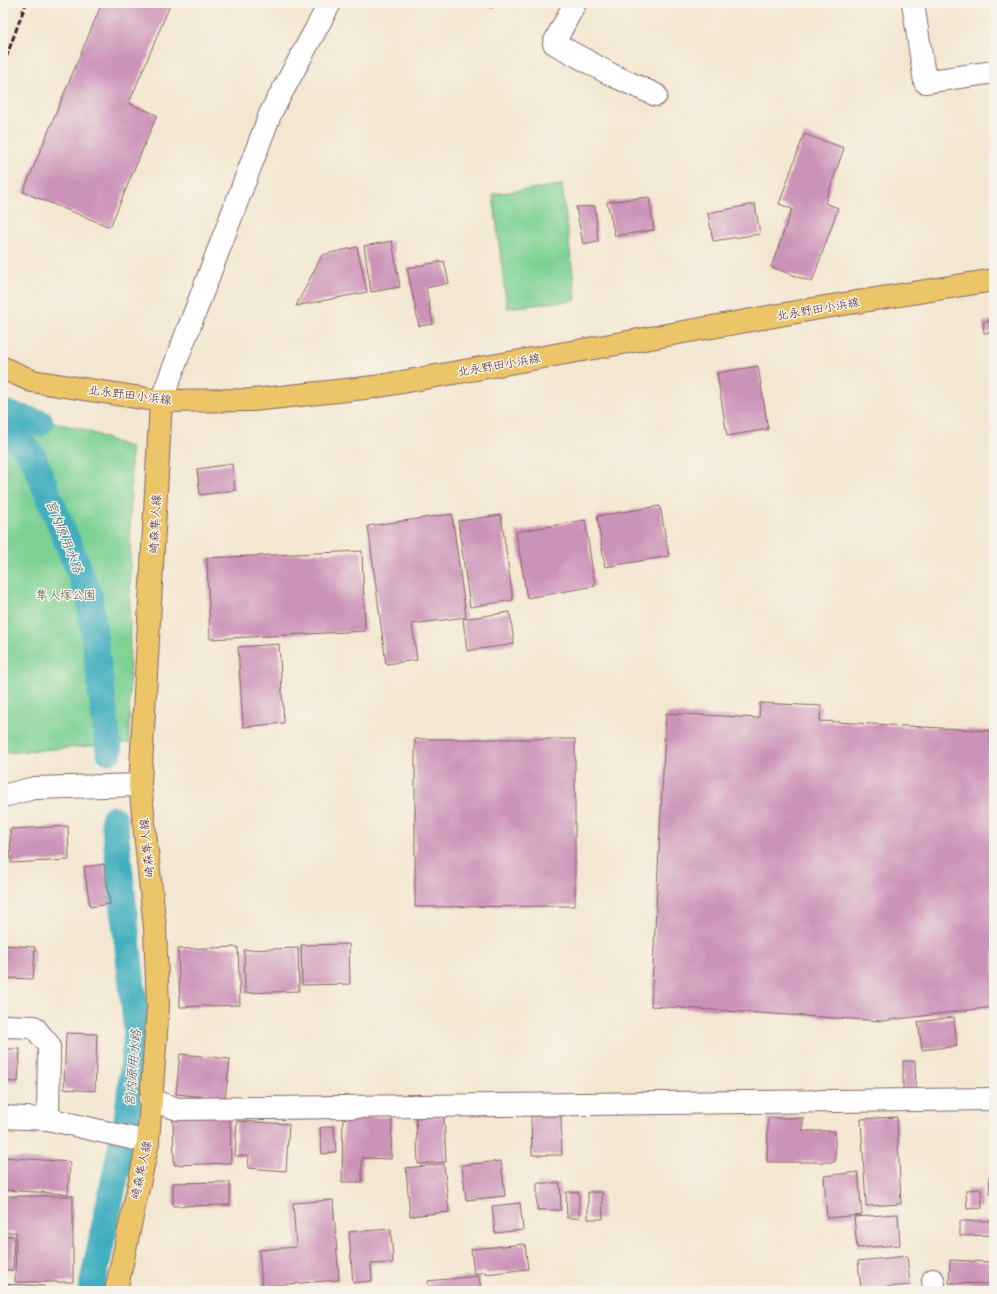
<svg xmlns="http://www.w3.org/2000/svg" width="997" height="1294" viewBox="0 0 997 1294" font-family="'Patrick Hand','Klee One',sans-serif">
<style>
.green{fill:#7dd194;stroke:#647860}
.lines{fill:none;stroke-linecap:round;stroke-linejoin:round}
.canal{stroke:#41aebf;stroke-width:27}
.building{fill:#cc93b8}
.minor-casing{stroke:#856565;stroke-width:24}
.major-casing{stroke:#856565;stroke-width:24}
.minor{stroke:#fff;stroke-width:22}
.major{stroke:#edc569;stroke-width:22}
.rail{stroke:#4a1f2b;stroke-width:3;stroke-dasharray:6 3;stroke-linecap:butt}
.labels{text-anchor:middle;stroke-width:3;stroke-linejoin:round;paint-order:stroke}
.street-label{font-size:12px;fill:#4a1f2b;stroke:#f7f3e8}
.park-label{font-size:12px;fill:#59544a;stroke:#f7f3e8}
.water-label{font-size:13px;font-style:italic;fill:#465866;stroke:#f7f3e8}
</style>
<rect width="100%" height="100%" fill="#f7f3e8"/>
<filter id="ink" filterUnits="userSpaceOnUse"><feTurbulence type="fractalNoise" baseFrequency=".025" numOctaves="2"/><feDisplacementMap in="SourceGraphic" scale="8" xChannelSelector="R" yChannelSelector="G"/><feConvolveMatrix kernelMatrix="1 2 1 2 8 2 1 2 1" color-interpolation-filters="sRGB"/></filter>
<filter id="wash" filterUnits="userSpaceOnUse"><feTurbulence type="fractalNoise" baseFrequency=".012" numOctaves="4" result="noise"/><feDisplacementMap in="SourceGraphic" scale="16" xChannelSelector="R" yChannelSelector="G"/><feGaussianBlur stdDeviation="0.9" result="paint"/><feColorMatrix in="noise" values="0 0 0 0 0 0 0 0 0 0 0 0 0 0 0 0 0 1.4 0 .05"/><feComposite in="paint" operator="in"/></filter>
<g filter="url(#wash)">
<rect width="100%" height="100%" fill="#f3e7d1"/>
<!-- green -->
<g class="green">
<polygon points="562,185 576,300 507,308 493,194"/>
<polygon points="3,411 82,429 131,448 129,743 3,753"/>
</g>
<g class="lines">
<!-- canal -->
<g class="canal">
<polyline points="3,413 40,423"/>
<polyline points="3,431 17,438 33,457 89,595 109,751"/>
<polyline points="91,1291 127,1120 137,1032 114,819"/>
</g>
</g>
<g id="blocks">
<!-- building -->
<g class="building">
<polygon points="102,3 171,3 129,103 157,115 110,227 23,192"/>
<polygon points="487,3 499,3 491,8"/>
<polygon points="804,134 844,148 825,203 838,208 812,282 771,267 792,209 779,204"/>
<polygon points="649,197 654,230 615,236 607,202"/>
<polygon points="755,204 760,234 713,241 708,213"/>
<polygon points="595,206 598,241 583,244 576,207"/>
<polygon points="392,241 400,287 371,292 364,246"/>
<polygon points="357,247 367,292 296,306 322,255"/>
<polygon points="444,261 449,283 426,288 433,324 419,326 407,268"/>
<polygon points="994,320 994,332 984,333 983,322"/>
<polygon points="758,366 768,429 727,436 717,373"/>
<polygon points="232,464 235,490 200,495 197,469"/>
<polygon points="3,475 7,481 3,484"/>
<polygon points="660,506 669,556 605,567 597,516"/>
<polygon points="452,514 466,617 412,624 417,660 386,664 368,526"/>
<polygon points="501,515 513,600 470,607 458,521"/>
<polygon points="585,520 595,586 527,598 516,532"/>
<polygon points="362,551 365,631 210,639 207,558"/>
<polygon points="510,612 514,644 467,651 463,619"/>
<polygon points="279,644 284,723 243,727 238,647"/>
<polygon points="760,703 821,706 820,721 993,731 993,725 994,725 994,1007 882,1021 651,1006 666,713 759,718"/>
<polygon points="415,739 575,739 575,906 415,907"/>
<polygon points="68,826 69,860 11,863 10,829"/>
<polygon points="104,864 110,904 90,907 84,867"/>
<polygon points="349,944 350,984 302,985 301,945"/>
<polygon points="3,945 35,947 33,979 3,978"/>
<polygon points="238,947 240,1005 180,1007 178,949"/>
<polygon points="298,948 299,991 245,993 244,950"/>
<polygon points="954,1017 957,1046 922,1050 918,1022"/>
<polygon points="66,1033 97,1034 95,1091 64,1089"/>
<polygon points="3,1049 20,1049 18,1082 3,1081"/>
<polygon points="180,1054 230,1059 225,1099 176,1094"/>
<polygon points="903,1061 915,1061 916,1089 903,1089"/>
<polygon points="230,1114 231,1163 174,1165 173,1116"/>
<polygon points="444,1116 446,1162 418,1164 416,1118"/>
<polygon points="531,1116 561,1116 562,1155 532,1155"/>
<polygon points="343,1117 392,1117 391,1159 362,1158 362,1182 342,1182"/>
<polygon points="897,1117 901,1204 866,1206 861,1119"/>
<polygon points="768,1118 803,1118 803,1131 835,1131 835,1162 767,1162"/>
<polygon points="237,1121 289,1124 286,1171 248,1168 249,1156 235,1156"/>
<polygon points="334,1126 336,1152 322,1154 320,1128"/>
<polygon points="991,1126 994,1126 994,1146 993,1146"/>
<polygon points="3,1157 70,1162 68,1194 3,1190"/>
<polygon points="501,1161 505,1196 466,1200 462,1165"/>
<polygon points="444,1164 449,1212 410,1216 406,1168"/>
<polygon points="858,1172 862,1215 827,1218 824,1176"/>
<polygon points="994,1175 994,1193 990,1194 989,1176"/>
<polygon points="230,1182 230,1205 173,1206 173,1183"/>
<polygon points="537,1183 560,1183 561,1210 537,1210"/>
<polygon points="981,1189 982,1208 967,1209 966,1190"/>
<polygon points="566,1192 579,1192 579,1218 567,1218"/>
<polygon points="588,1192 602,1192 603,1219 588,1219"/>
<polygon points="3,1196 73,1196 73,1282 15,1282 16,1232 3,1232"/>
<polygon points="333,1200 339,1280 262,1286 259,1250 296,1247 293,1203"/>
<polygon points="520,1203 523,1230 495,1233 492,1206"/>
<polygon points="898,1214 900,1245 857,1248 854,1217"/>
<polygon points="960,1221 994,1221 994,1235 960,1236"/>
<polygon points="391,1229 393,1263 371,1264 372,1281 353,1283 349,1232"/>
<polygon points="3,1236 14,1236 13,1270 3,1270"/>
<polygon points="525,1244 528,1269 486,1274 486,1272 474,1274 471,1249"/>
<polygon points="907,1256 910,1285 861,1289 858,1261"/>
<polygon points="950,1260 993,1262 992,1284 949,1283"/>
<polygon points="479,1276 481,1291 429,1291 428,1281"/>
<polygon points="3,1284 44,1286 43,1291 3,1291"/>
</g>
</g>
</g>
<g filter="url(#ink)">
<use href="#blocks" fill-opacity="0" stroke="#856565" stroke-width="1"/>
<g class="lines">
<defs>
<g id="minor">
<polyline points="575,3 554,43 612,75 656,95"/>
<polyline points="913,3 925,82 994,72"/>
<polyline points="161,401 271,112 330,3"/>
<polyline points="3,796 34,788 140,785"/>
<polyline points="3,1026 34,1027 49,1045 48,1119 148,1142"/>
<polyline points="150,1100 178,1109 994,1099"/>
<polyline points="3,1117 48,1119"/>
<polyline points="933,1280 935,1291"/>
</g>
<g id="major">
<polyline points="3,368 32,381 161,401 253,400 374,387 819,308 994,280"/>
<polyline points="116,1291 148,1142 158,1006 155,928 140,785 161,401"/>
</g>
</defs>
<!-- minor casing -->
<use href="#minor" class="minor-casing"/>
<!-- major casing -->
<use href="#major" class="major-casing"/>
<!-- minor -->
<use href="#minor" class="minor"/>
<!-- major -->
<use href="#major" class="major"/>
<!-- rail -->
<polyline class="rail" points="3,66 26,3"/>
</g>
</g>
<g class="labels">
<!-- street labels -->
<g class="street-label">
<text transform="translate(818 309) rotate(-10)" y="4">北永野田小浜線</text>
<text transform="translate(499 365) rotate(-10)" y="4">北永野田小浜線</text>
<text transform="translate(130 395) rotate(7)" y="4">北永野田小浜線</text>
<text transform="translate(155 524) rotate(-87)" y="4">崎森隼人線</text>
<text transform="translate(147 848) rotate(-96)" y="4">崎森隼人線</text>
<text transform="translate(141 1170) rotate(-78)" y="4">崎森隼人線</text>
</g>
<!-- park labels -->
<g class="park-label">
<text x="66" y="599">隼人塚公園</text>
</g>
<!-- water labels -->
<g class="water-label">
<text transform="translate(65 536) rotate(68)" y="5">宮内原用水路</text>
<text transform="translate(132 1068) rotate(-85)" y="5">宮内原用水路</text>
</g>
</g>
<!-- margin -->
<rect width="997" height="1294" fill="none" stroke="#f7f3e8" stroke-width="16"/>
</svg>
